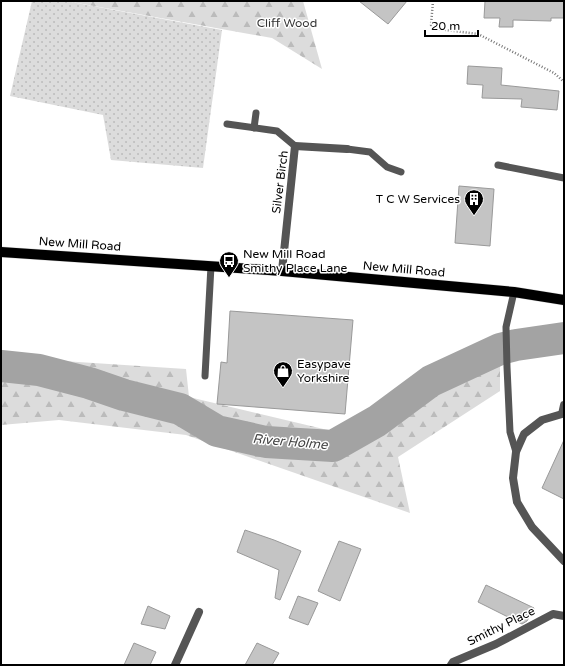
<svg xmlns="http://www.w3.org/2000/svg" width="565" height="666" viewBox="0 0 565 666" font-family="'Varela Round',sans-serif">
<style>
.grass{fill:url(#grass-dots)}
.forest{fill:url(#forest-firs)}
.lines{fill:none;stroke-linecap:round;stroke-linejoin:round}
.river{stroke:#a3a3a3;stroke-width:32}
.building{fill:#c4c4c4;stroke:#999}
.primary-casing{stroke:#dbdbdb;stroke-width:11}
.path{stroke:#777;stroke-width:2.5;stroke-dasharray:1 2;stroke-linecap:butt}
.lane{stroke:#555;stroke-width:7}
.street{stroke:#555;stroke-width:8}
.primary{stroke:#000;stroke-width:10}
.labels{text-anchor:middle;stroke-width:3;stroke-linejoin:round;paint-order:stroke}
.park-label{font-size:12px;fill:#333;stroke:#fff}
.street-label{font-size:12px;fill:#000;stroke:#fff}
.poi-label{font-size:12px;fill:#000;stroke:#fff;text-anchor:start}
.water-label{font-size:13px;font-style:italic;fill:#444;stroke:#fff}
</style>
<defs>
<pattern id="grass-dots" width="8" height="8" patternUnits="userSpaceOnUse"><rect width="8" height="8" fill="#dcdcdc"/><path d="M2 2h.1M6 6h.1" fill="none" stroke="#bbb" stroke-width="1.8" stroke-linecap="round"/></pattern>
<pattern id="forest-firs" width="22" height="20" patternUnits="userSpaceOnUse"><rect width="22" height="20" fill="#dcdcdc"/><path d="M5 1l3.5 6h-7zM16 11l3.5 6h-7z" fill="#bbb"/></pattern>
</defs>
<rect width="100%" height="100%" fill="#fff"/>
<!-- grass -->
<polygon class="grass" points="32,1 66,1 222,30 203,168 111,160 103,115 10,96"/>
<!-- forest -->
<g class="forest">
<polygon points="66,1 303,1 322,69 272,38"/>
<polygon points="500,355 500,391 398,457 410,513 186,435 59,420 1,425 1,357 186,369 189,397 336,432"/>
</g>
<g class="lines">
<!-- river -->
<polyline class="river" points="1,366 39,370 89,383 124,395 180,409 217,431 266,442 333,446 377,421 431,381 500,349 516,345 564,338"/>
</g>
<!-- building -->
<g class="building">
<polygon points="359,1 407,1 388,24"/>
<polygon points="485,1 564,1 564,18 551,18 551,21 513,20 513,27 499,27 500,18 484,18"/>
<polygon points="468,66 502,68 501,85 559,91 557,110 521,107 522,99 482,98 483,85 467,84"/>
<polygon points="459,186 494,189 490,246 455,243"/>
<polygon points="230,311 353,320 345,414 217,404 221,362 227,363"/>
<polygon points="564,440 564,499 542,488"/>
<polygon points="245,530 274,540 301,551 280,600 275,598 279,570 237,552"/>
<polygon points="339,541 361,549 340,601 318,591"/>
<polygon points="486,585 534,608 527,621 522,624 478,602"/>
<polygon points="298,596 318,603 308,625 289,618"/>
<polygon points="148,606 170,616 165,629 141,624"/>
<polygon points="134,643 156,652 150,665 124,665"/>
<polygon points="257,643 279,653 272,665 245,665"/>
</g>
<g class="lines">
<defs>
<polyline id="primary" points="1,252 282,271 514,292 564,300"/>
</defs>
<!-- primary casing -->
<use href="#primary" class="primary-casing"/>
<!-- path -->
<polyline class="path" points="433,1 431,25 438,29 478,34 554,73 564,82"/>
<!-- lane -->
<g class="lane">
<polyline points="227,124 277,131 295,146"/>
<polyline points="254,128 256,113"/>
<polyline points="347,149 370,152 387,167 401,172"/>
<polyline points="498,165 564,178"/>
<polyline points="514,292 506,327 507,367 510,432 516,452"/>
<polyline points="205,376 211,266"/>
</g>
<!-- street -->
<g class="street">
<polyline points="282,271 295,146 347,149"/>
<polyline points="564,405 562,414 542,420 524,434 516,452 513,478 517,502 532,527 564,561"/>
<polyline points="175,665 199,612"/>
<polyline points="451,665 453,662 496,644 553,614 564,616"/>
</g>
<!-- primary -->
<use href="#primary" class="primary"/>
</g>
<!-- icons -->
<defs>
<symbol id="building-pin" viewBox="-11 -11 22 30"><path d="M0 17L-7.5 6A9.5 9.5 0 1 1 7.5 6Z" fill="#000" stroke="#fff"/><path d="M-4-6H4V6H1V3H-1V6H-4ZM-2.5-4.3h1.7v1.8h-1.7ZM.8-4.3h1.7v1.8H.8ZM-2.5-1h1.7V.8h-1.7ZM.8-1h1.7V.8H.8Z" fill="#fff"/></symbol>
<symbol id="bus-pin" viewBox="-11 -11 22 30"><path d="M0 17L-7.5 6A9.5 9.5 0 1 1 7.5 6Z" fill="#000" stroke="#fff"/><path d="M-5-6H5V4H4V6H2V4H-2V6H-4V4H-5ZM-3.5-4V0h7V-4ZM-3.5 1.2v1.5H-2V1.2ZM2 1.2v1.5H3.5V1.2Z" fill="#fff"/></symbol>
<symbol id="shop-pin" viewBox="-11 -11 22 30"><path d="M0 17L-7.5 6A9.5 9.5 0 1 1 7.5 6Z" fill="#000" stroke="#fff"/><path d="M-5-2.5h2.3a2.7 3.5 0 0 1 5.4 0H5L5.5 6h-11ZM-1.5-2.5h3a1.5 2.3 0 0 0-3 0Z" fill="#fff"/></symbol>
</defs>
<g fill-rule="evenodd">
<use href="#building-pin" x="463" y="188" width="22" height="30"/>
<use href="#bus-pin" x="218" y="250" width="22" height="30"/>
<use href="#shop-pin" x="272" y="360" width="22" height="30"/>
</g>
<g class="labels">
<!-- park labels -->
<g class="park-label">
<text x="287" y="27">Cliff Wood</text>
</g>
<!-- street labels -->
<g class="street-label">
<text transform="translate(280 182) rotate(-83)" y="4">Silver Birch</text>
<text transform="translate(80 244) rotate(4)" y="4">New Mill Road</text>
<text transform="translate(404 269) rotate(5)" y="4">New Mill Road</text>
<text transform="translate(501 626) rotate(-26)" y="4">Smithy Place</text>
</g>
<!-- poi labels -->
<g class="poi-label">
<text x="460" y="203" text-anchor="end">T C W Services</text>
<text x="243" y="258">New Mill Road<tspan x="243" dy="14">Smithy Place Lane</tspan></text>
<text x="297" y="368">Easypave<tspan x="297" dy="14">Yorkshire</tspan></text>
</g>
<!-- water labels -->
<g class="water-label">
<text transform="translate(290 441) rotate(5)" y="5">River Holme</text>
</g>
</g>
<!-- border -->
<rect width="565" height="666" fill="none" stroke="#000000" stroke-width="4"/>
<!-- scale -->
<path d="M425 30v6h53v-6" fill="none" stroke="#000000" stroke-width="2"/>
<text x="431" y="30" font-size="12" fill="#000000" stroke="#ffffff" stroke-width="3" paint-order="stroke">20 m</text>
</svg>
